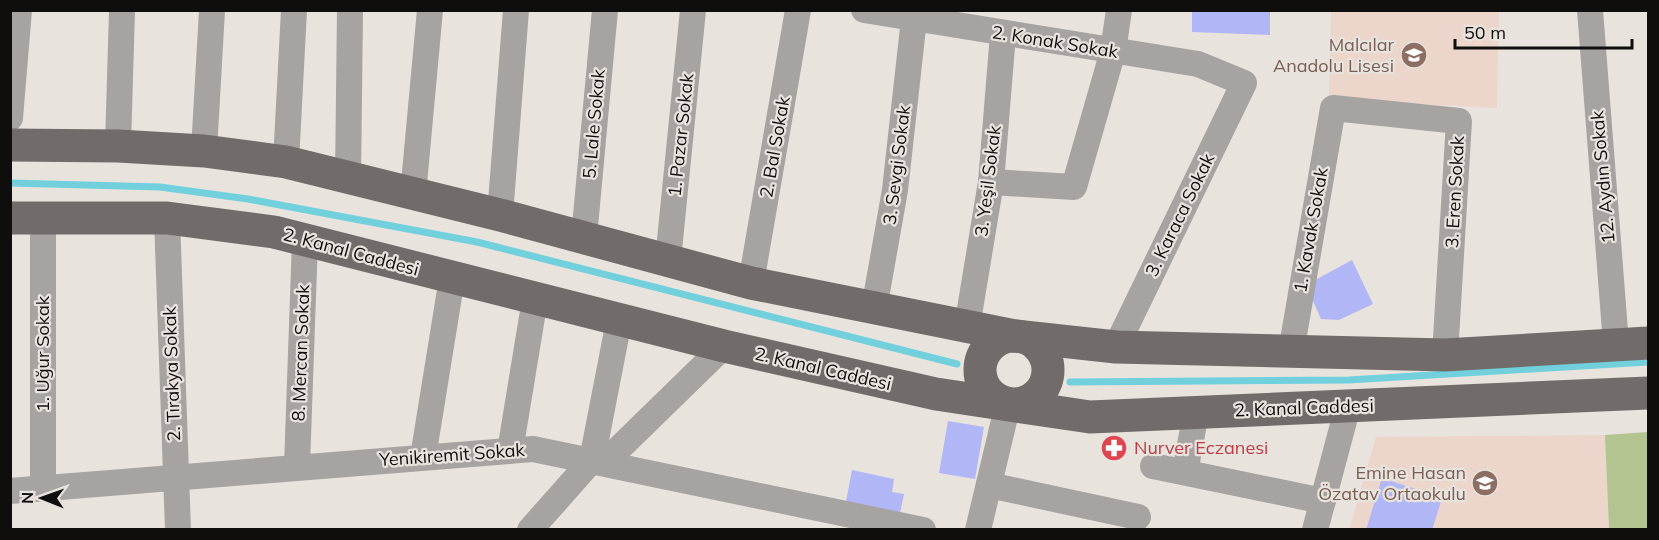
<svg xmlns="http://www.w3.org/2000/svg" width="1659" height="540" viewBox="0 0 1659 540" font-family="Mulish,sans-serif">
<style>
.education{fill:#ecd5ca}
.green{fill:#b4c490}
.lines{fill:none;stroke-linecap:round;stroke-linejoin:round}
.stream{stroke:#72d0dd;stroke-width:7}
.building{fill:#b0b6f6}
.minor{stroke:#a6a3a1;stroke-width:26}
.primary{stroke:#716c69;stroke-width:33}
.labels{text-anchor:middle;stroke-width:4.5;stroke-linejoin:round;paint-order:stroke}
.street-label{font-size:18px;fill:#100e0c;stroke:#e9e3de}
.education-label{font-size:18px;fill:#785e54;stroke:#e9e3de;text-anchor:end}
.health-label{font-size:18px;fill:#be3a42;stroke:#e9e3de;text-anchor:start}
</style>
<rect width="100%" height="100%" fill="#e9e3de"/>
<!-- education -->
<g class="education">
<polygon points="1331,11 1499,11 1497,108 1329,99"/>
<polygon points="1605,435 1609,529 1349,530 1376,437"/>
</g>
<!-- green -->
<polygon class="green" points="1648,432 1648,529 1609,529 1605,435"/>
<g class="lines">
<!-- stream -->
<g class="stream">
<polyline points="10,183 160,187 248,199 477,242 957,364"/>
<polyline points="1070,382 1349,380 1648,362"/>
</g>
</g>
<!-- building -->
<g class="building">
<polygon points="1192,10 1270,10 1270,35 1192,32"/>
<polygon points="1352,260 1373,304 1339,320 1321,319 1306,285"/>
<polygon points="948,421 984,427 975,479 939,473"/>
<polygon points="852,470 894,479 892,492 904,494 899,518 845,507"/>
<polygon points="1382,478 1442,498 1432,530 1366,530"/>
</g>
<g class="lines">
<!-- minor -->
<g class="minor">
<polyline points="864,10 1198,64 1244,83 1116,347"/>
<polyline points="1590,10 1616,344"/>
<polyline points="10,118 19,10"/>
<polyline points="118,146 122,10"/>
<polyline points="204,151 212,10"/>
<polyline points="286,162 294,10"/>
<polyline points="348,178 350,10"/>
<polyline points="991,182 1074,187 1113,51 1119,10"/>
<polyline points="413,194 430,10"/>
<polyline points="500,215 516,10"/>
<polyline points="167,218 178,530"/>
<polyline points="43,219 43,489"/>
<polyline points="584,237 605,10"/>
<polyline points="668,260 693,10"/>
<polyline points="751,283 798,10"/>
<polyline points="874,309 895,190 914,19"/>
<polyline points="967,327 991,182 1003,34"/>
<polyline points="1291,352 1333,108 1459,121 1445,355"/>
<polyline points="510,451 535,299"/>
<polyline points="423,457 452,278"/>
<polyline points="604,463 724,346"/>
<polyline points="297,466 305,240"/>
<polyline points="1153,466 1323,501"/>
<polyline points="1185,472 1196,413"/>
<polyline points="989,485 1138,517"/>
<polyline points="10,491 533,449 923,530"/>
<polyline points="530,530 592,460 619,321"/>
<polyline points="978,530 1008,404"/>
<polyline points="1315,530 1348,406"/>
</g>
<!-- primary -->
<g class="primary">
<polyline points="10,145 118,146 204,151 286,162 500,215 751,283 1015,336 1116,347 1445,355 1648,343"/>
<polyline points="10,218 167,218 274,232 724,346 936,394 1090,417 1648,393"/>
<circle cx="1014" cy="370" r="34"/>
</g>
</g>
<!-- icons -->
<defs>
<symbol id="school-disc" viewBox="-11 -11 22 22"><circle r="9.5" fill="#8d6e63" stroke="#e9e3de"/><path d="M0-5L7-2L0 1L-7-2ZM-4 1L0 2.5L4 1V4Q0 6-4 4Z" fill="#fff"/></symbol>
<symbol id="pharmacy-disc" viewBox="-11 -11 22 22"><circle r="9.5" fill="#e0444e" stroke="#e9e3de"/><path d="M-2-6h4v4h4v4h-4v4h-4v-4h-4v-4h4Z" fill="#fff"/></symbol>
</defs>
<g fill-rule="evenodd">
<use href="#school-disc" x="1399" y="40" width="30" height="30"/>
<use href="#pharmacy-disc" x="1099" y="433" width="30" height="30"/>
<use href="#school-disc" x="1470" y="468" width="30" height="30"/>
</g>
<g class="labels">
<!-- street labels -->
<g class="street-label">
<text transform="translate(1055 42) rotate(9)" y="6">2. Konak Sokak</text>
<text transform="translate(594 124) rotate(-85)" y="6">5. Lale Sokak</text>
<text transform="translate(681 135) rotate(-84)" y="6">1. Pazar Sokak</text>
<text transform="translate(775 147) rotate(-80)" y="6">2. Bal Sokak</text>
<text transform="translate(897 165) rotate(-83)" y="6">3. Sevgi Sokak</text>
<text transform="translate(1603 177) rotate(-95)" y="6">12. Aydın Sokak</text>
<text transform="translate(988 181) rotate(-83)" y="6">3. Yeşil Sokak</text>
<text transform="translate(1455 192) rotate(-87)" y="6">3. Eren Sokak</text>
<text transform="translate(1180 215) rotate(-64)" y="6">3. Karaca Sokak</text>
<text transform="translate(1311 230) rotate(-80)" y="6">1. Kavak Sokak</text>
<text transform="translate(351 252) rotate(15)" y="6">2. Kanal Caddesi</text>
<text transform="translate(301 353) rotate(-88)" y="6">8. Mercan Sokak</text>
<text transform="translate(43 354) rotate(-90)" y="6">1. Uğur Sokak</text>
<text transform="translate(823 369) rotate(13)" y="6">2. Kanal Caddesi</text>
<text transform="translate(172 374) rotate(-92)" y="6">2. Tırakya Sokak</text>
<text transform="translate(1304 408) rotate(-2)" y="6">2. Kanal Caddesi</text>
<text transform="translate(452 455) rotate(-4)" y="6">Yenikiremit Sokak</text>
</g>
<!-- education labels -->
<g class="education-label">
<text x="1394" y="51">Malcılar<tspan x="1394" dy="21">Anadolu Lisesi</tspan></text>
<text x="1466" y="479">Emine Hasan<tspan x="1466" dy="21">Özatav Ortaokulu</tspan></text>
</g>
<!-- health labels -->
<g class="health-label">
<text x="1134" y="454">Nurver Eczanesi</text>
</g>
</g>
<!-- border -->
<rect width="1659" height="540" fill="none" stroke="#100e0c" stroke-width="24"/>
<!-- north arrow -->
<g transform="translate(42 498) rotate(271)" stroke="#e9e3de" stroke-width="4.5" paint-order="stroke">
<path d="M0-4.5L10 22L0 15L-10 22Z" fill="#100e0c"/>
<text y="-9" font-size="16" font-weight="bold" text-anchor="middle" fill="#100e0c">N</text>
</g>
<!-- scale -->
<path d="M1455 39v9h177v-9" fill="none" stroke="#100e0c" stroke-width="3"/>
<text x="1464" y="39" font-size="18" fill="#100e0c" stroke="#e9e3de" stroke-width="4.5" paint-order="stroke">50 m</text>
</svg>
